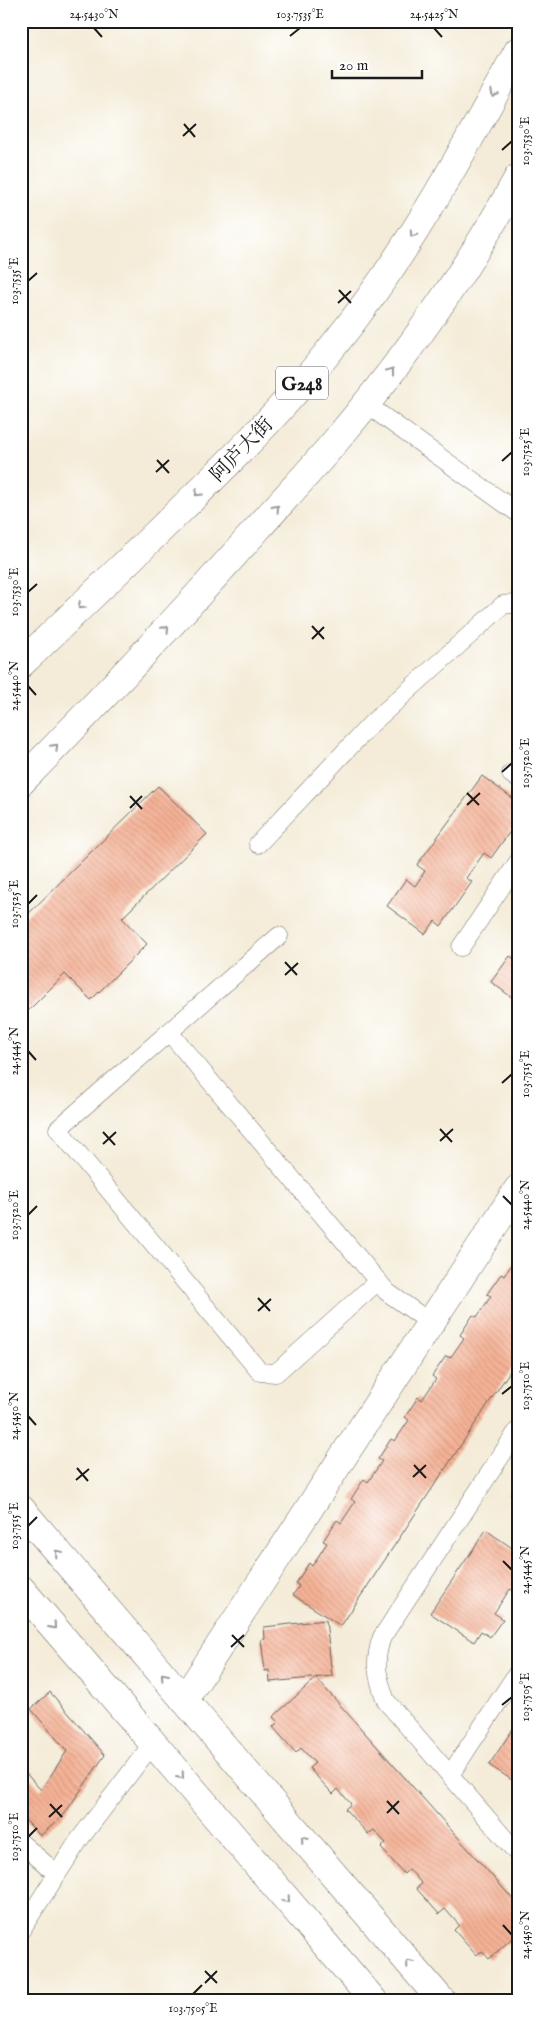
<svg xmlns="http://www.w3.org/2000/svg" width="539" height="2021" viewBox="0 0 539 2021" font-family="'IM FELL English','Noto Serif SC',serif">
<style>
.building{fill:url(#building-back-hatch)}
.lines{fill:none;stroke-linecap:round;stroke-linejoin:round}
.lane-casing{stroke:#68655e;stroke-width:19}
.secondary-casing{stroke:#68655e;stroke-width:29}
.highway-casing{stroke:#68655e;stroke-width:29}
.lane{stroke:#fff;stroke-width:18}
.secondary{stroke:#fff;stroke-width:28}
.highway{stroke:#fff;stroke-width:28}
.oneway{stroke:#999}
.ticks{fill:none;stroke:#1c1c1c;stroke-width:2}
.labels{text-anchor:middle;stroke-width:5;stroke-linejoin:round;paint-order:stroke}
.shield{fill:#fff;stroke:#606060;stroke-width:1}
.shield-label{font-size:19px;font-weight:bold;fill:#1c1c1c}
.street-label{font-size:20px;fill:#1c1c1c;stroke:#fff}
.neatline{fill:none;stroke:#1c1c1c;stroke-width:2}
.ticks-label{font-size:12px;text-anchor:middle;fill:#1c1c1c}
</style>
<defs>
<pattern id="building-back-hatch" width="6" height="6" patternUnits="userSpaceOnUse" patternTransform="scale(1.25)"><rect width="6" height="6" fill="#f5b296"/><path d="M-1 5l2 2M0 0l6 6M5-1l2 2" fill="none" stroke="#d19881"/></pattern>
</defs>
<rect width="100%" height="100%" fill="#fff"/>
<filter id="ink" filterUnits="userSpaceOnUse"><feTurbulence type="fractalNoise" baseFrequency=".02" numOctaves="2"/><feDisplacementMap in="SourceGraphic" scale="10" xChannelSelector="R" yChannelSelector="G"/><feConvolveMatrix kernelMatrix="1 2 1 2 8 2 1 2 1" color-interpolation-filters="sRGB"/></filter>
<filter id="wash" filterUnits="userSpaceOnUse"><feTurbulence type="fractalNoise" baseFrequency=".0096" numOctaves="4" result="noise"/><feDisplacementMap in="SourceGraphic" scale="20" xChannelSelector="R" yChannelSelector="G"/><feGaussianBlur stdDeviation="1.12" result="paint"/><feColorMatrix in="noise" values="0 0 0 0 0 0 0 0 0 0 0 0 0 0 0 0 0 1.4 0 .05"/><feComposite in="paint" operator="in"/></filter>
<g filter="url(#wash)">
<rect width="100%" height="100%" fill="#f4ecd8"/>
<g id="blocks">
<!-- building -->
<g class="building">
<polygon points="482,776 518,802 518,807 510,819 516,823 491,858 484,853 466,878 472,882 441,926 435,921 425,934 387,906 406,879 415,886 425,871 417,865"/>
<polygon points="158,786 207,834 122,918 147,944 91,1000 65,974 21,1018 21,921"/>
<polygon points="510,956 518,961 518,1002 491,982"/>
<polygon points="518,1247 518,1359 341,1626 293,1595 299,1586 296,1583 309,1563 312,1566 327,1543 323,1541 337,1520 341,1523 355,1502 351,1499 364,1479 368,1482 382,1461 378,1459 391,1439 395,1441 409,1420 405,1417 418,1397 422,1400 436,1379 432,1376 446,1356 450,1358 464,1338 460,1335 473,1315 477,1317 491,1296 487,1294 501,1274 504,1276 518,1255 514,1253"/>
<polygon points="518,1486 518,1500 511,1495"/>
<polygon points="486,1530 518,1552 518,1594 510,1589 494,1613 503,1619 490,1637 481,1631 474,1642 430,1613"/>
<polygon points="326,1620 332,1676 270,1682 269,1670 265,1671 261,1640 265,1639 264,1627"/>
<polygon points="316,1678 518,1905 518,1933 489,1959 482,1951 476,1955 454,1930 459,1925 445,1909 439,1914 416,1888 422,1884 409,1869 404,1874 381,1848 386,1843 374,1830 368,1834 345,1809 351,1804 338,1789 333,1794 309,1768 315,1763 301,1748 296,1753 273,1727 278,1722 273,1717"/>
<polygon points="50,1692 105,1755 63,1816 40,1836 21,1815 21,1768 41,1790 67,1751 31,1709"/>
<polygon points="518,1721 518,1784 489,1765"/>
</g>
</g>
</g>
<g filter="url(#ink)">
<use href="#blocks" fill-opacity="0" stroke="#68655e" stroke-width="1"/>
<g class="lines">
<defs>
<g id="lane">
<polyline points="366,404 518,513"/>
<polyline points="511,774 518,779"/>
<polyline points="258,844 371,724 503,605 518,603"/>
<polyline points="279,936 58,1129 260,1372 276,1373 378,1281"/>
<polyline points="461,947 518,862"/>
<polyline points="169,1032 387,1292 431,1323"/>
<path d="M518 1430 382 1637C373 1662 377 1676 386 1701L518 1854"/>
<polyline points="450,1775 518,1672"/>
<polyline points="21,1843 57,1874"/>
<polyline points="21,1930 79,1840 153,1743"/>
</g>
<g id="secondary">
<polyline points="21,1509 441,2000"/>
<polyline points="21,1589 373,2000"/>
<polyline points="184,1700 518,1189"/>
</g>
<g id="highway">
<path d="M21 664C69 618 117 572 165 525 224 468 283 410 334 345 407 255 462 153 518 51"/>
<path d="M21 782C102 699 181 615 258 528 285 498 313 468 339 437 406 357 468 269 518 178"/>
</g>
</defs>
<!-- lane casing -->
<use href="#lane" class="lane-casing"/>
<!-- secondary casing -->
<use href="#secondary" class="secondary-casing"/>
<!-- highway casing -->
<use href="#highway" class="highway-casing"/>
<!-- lane -->
<use href="#lane" class="lane"/>
<!-- secondary -->
<use href="#secondary" class="secondary"/>
<!-- highway -->
<use href="#highway" class="highway"/>
</g>
<!-- one-way arrows -->
<defs><path id="oneway-chevron" d="M-2-3.5L2.5 0L-2 3.5" fill="none" stroke-width="1.6" stroke-linecap="round" stroke-linejoin="round" transform="scale(1.25)"/></defs>
<g class="oneway">
<use href="#oneway-chevron" transform="translate(494 94) rotate(119)"/>
<use href="#oneway-chevron" transform="translate(413 234) rotate(123)"/>
<use href="#oneway-chevron" transform="translate(391 371) rotate(-54)"/>
<use href="#oneway-chevron" transform="translate(198 493) rotate(136)"/>
<use href="#oneway-chevron" transform="translate(276 508) rotate(-48)"/>
<use href="#oneway-chevron" transform="translate(81 606) rotate(136)"/>
<use href="#oneway-chevron" transform="translate(166 629) rotate(-47)"/>
<use href="#oneway-chevron" transform="translate(55 747) rotate(-46)"/>
<use href="#oneway-chevron" transform="translate(58 1553) rotate(-131)"/>
<use href="#oneway-chevron" transform="translate(53 1626) rotate(49)"/>
<use href="#oneway-chevron" transform="translate(164 1676) rotate(-131)"/>
<use href="#oneway-chevron" transform="translate(181 1776) rotate(49)"/>
<use href="#oneway-chevron" transform="translate(304 1839) rotate(-131)"/>
<use href="#oneway-chevron" transform="translate(287 1900) rotate(49)"/>
<use href="#oneway-chevron" transform="translate(409 1963) rotate(-131)"/>
</g>
</g>
<!-- ticks -->
<path class="ticks" d="M94 28 102 37M434 28 442 37M290 36 300 28M184 124 195 137M183 136 196 124M502 150 512 141M28 281 37 273M339 290 351 303M338 303 351 291M157 460 169 473M502 461 512 452M156 472 169 460M28 592 37 584M312 626 324 639M312 639 324 627M28 686 36 695M502 772 512 763M467 793 479 805M130 796 142 809M467 805 480 793M130 808 142 796M28 904 37 895M285 962 297 975M285 975 298 963M28 1051 36 1060M502 1083 512 1074M440 1129 452 1142M103 1132 115 1145M440 1141 453 1129M103 1144 116 1132M503 1196 512 1205M28 1215 37 1206M258 1298 270 1311M258 1311 271 1299M502 1394 512 1386M28 1416 36 1425M414 1465 426 1478M77 1468 88 1481M413 1477 426 1465M76 1480 89 1469M28 1526 37 1517M503 1561 512 1570M232 1635 244 1647M231 1647 244 1635M502 1705 512 1697M387 1801 399 1814M50 1804 62 1817M387 1813 399 1801M49 1817 62 1805M28 1837 37 1828M503 1925 512 1935M205 1971 217 1983M205 1983 217 1971M193 1994 202 1985"/>
<g class="labels">
<!-- shield labels -->
<rect class="shield" x="276" y="366.5" width="52" height="33" rx="4"/>
<g class="shield-label">
<text x="302" y="390">G248</text>
</g>
<!-- street labels -->
<g class="street-label">
<text transform="translate(241 449) rotate(-46)" y="7">阿庐大街</text>
</g>
</g>
<!-- margin -->
<rect width="539" height="2021" fill="none" stroke="#fff" stroke-width="55"/>
<!-- scale -->
<path d="M332 70v8h90v-8" fill="none" stroke="#1c1c1c" stroke-width="2.5"/>
<text x="339" y="70" font-size="15" fill="#1c1c1c" stroke="#ffffff" stroke-width="4" paint-order="stroke">20 m</text>
<rect x="28" y="28" width="484" height="1966" class="neatline"/>
<g class="ticks-label">
<text x="94" y="18">24.5430°N</text>
<text x="300" y="18">103.7535°E</text>
<text x="434" y="18">24.5425°N</text>
<text transform="translate(525 141) rotate(-90)" y="4">103.7530°E</text>
<text transform="translate(14 281) rotate(-90)" y="4">103.7535°E</text>
<text transform="translate(525 452) rotate(-90)" y="4">103.7525°E</text>
<text transform="translate(14 592) rotate(-90)" y="4">103.7530°E</text>
<text transform="translate(14 686) rotate(-90)" y="4">24.5440°N</text>
<text transform="translate(525 763) rotate(-90)" y="4">103.7520°E</text>
<text transform="translate(14 904) rotate(-90)" y="4">103.7525°E</text>
<text transform="translate(14 1051) rotate(-90)" y="4">24.5445°N</text>
<text transform="translate(525 1074) rotate(-90)" y="4">103.7515°E</text>
<text transform="translate(525 1205) rotate(-90)" y="4">24.5440°N</text>
<text transform="translate(14 1215) rotate(-90)" y="4">103.7520°E</text>
<text transform="translate(525 1386) rotate(-90)" y="4">103.7510°E</text>
<text transform="translate(14 1416) rotate(-90)" y="4">24.5450°N</text>
<text transform="translate(14 1526) rotate(-90)" y="4">103.7515°E</text>
<text transform="translate(525 1570) rotate(-90)" y="4">24.5445°N</text>
<text transform="translate(525 1697) rotate(-90)" y="4">103.7505°E</text>
<text transform="translate(14 1837) rotate(-90)" y="4">103.7510°E</text>
<text transform="translate(525 1935) rotate(-90)" y="4">24.5450°N</text>
<text x="193" y="2012">103.7505°E</text>
</g>
</svg>
